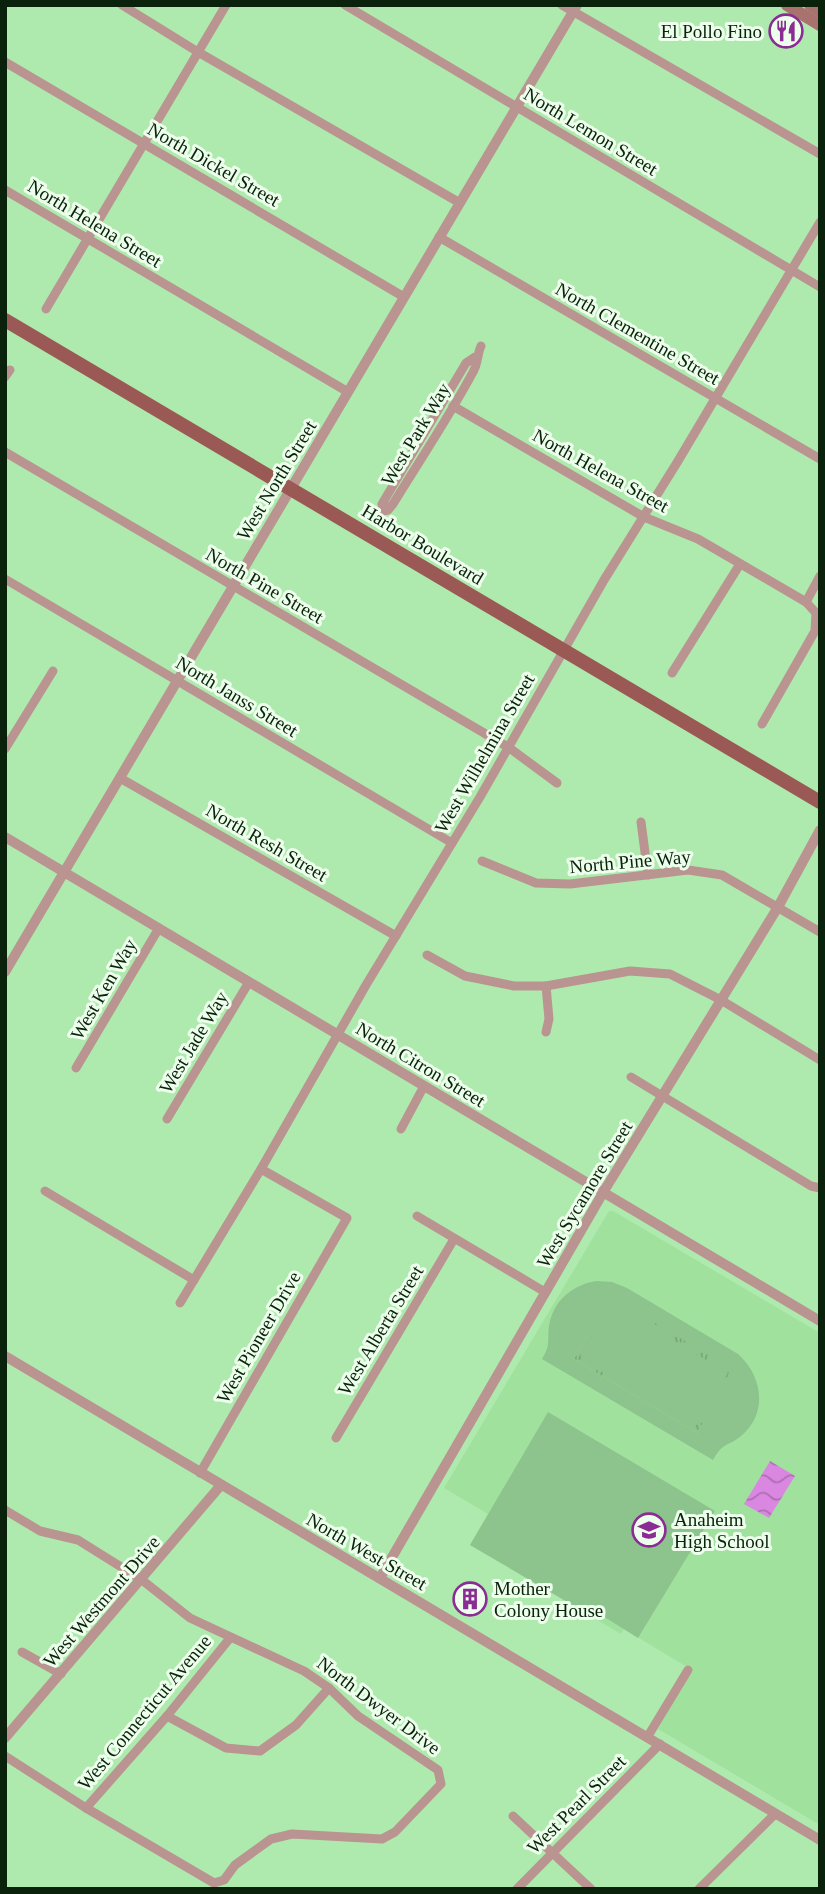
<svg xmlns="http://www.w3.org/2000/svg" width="825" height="1894" viewBox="0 0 825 1894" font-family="'Times New Roman',serif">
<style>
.built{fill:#a0e19e}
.grass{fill:url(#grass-tufts)}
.pitch{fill:#8dc38c;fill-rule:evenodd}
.water{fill:url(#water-waves)}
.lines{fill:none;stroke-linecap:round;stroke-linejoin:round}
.minor{stroke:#ba9491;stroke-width:9}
.tertiary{stroke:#ba9491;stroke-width:10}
.secondary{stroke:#a9726e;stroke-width:12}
.primary{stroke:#9b5955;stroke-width:14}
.labels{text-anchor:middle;stroke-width:6;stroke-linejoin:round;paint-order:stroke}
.poi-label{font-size:19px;fill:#0a220b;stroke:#edffec;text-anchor:start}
.street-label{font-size:19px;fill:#0a220b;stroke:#edffec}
</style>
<defs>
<pattern id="grass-tufts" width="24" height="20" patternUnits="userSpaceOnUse" patternTransform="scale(1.75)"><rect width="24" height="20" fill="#8dc38c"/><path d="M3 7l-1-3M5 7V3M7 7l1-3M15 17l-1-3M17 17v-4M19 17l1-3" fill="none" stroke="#78a777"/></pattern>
<pattern id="water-waves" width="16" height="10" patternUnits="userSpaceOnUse" patternTransform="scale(1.75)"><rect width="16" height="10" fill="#d987e0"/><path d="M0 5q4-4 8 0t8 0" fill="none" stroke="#ae6eb4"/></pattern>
</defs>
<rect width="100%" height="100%" fill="#aeeaad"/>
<!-- built -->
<polygon class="built" points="609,1211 613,1211 820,1333 820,1825 658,1729 692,1670 624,1629 621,1634 470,1545 488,1514 444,1488"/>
<!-- grass -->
<polygon class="grass" points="611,1296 735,1370 697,1433 574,1359"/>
<!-- pitch -->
<g class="pitch">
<path d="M596 1281 612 1282 627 1288 738 1354C763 1376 768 1414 741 1436 726 1448 724 1441 713 1460L542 1359C551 1344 547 1342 549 1326 553 1301 572 1285 596 1281ZM611 1297 734 1370 697 1433 574 1359Z"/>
<polygon points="611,1304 728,1373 697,1425 580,1356"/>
<polygon points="548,1412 715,1511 638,1638 598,1613 595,1618 470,1545"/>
</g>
<!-- water -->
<polygon class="water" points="770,1461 795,1476 769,1518 744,1504"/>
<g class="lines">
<!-- minor -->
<g class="minor">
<polyline points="122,5 198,52 460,203"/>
<polyline points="345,5 820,287"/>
<polyline points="562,5 820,154"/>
<polyline points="5,62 404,297"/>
<polyline points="5,190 348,392"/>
<polyline points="439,237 820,459"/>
<polyline points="46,309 226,5"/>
<path d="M475 357 466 363 382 504 383 511 388 510 393 504C420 460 449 417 473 372 478 364 477 355 481 346"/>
<polyline points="5,377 10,370"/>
<polyline points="453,406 644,517 698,539 806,602"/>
<polyline points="5,452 508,747 557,783"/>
<polyline points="5,579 452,843"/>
<polyline points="672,673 740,564"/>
<polyline points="762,724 815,631 816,613 806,602 820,576"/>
<polyline points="5,749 53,671"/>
<polyline points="120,778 396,936"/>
<polyline points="641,822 648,875"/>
<polyline points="482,861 536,883 570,884 688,870 722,875 820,932"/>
<polyline points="427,955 465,976 514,986 546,986 630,971 670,974 721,1000 820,1060"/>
<polyline points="546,986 549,1019 546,1032"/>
<polyline points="76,1068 159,928"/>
<polyline points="631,1077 811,1186 820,1188"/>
<polyline points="167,1119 249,982"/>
<polyline points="401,1129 424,1086"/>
<polyline points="45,1191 194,1280"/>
<polyline points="417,1216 545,1292"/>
<polyline points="180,1303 261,1169 366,985 480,797 604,580 678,461 820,222"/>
<polyline points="336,1438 454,1239"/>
<polyline points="200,1473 347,1218 261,1169"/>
<polyline points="5,1510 40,1531 78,1540 142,1580 190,1618 304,1671 329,1688 358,1716 438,1770 441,1784 395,1832 382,1839 292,1834 271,1839 235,1865 224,1880 214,1883 86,1808 5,1756"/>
<polyline points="22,1652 61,1674"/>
<polyline points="167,1716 226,1748 260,1751 296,1725 329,1688"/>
<polyline points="648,1736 688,1670"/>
<polyline points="86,1808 167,1716 230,1638"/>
<polyline points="513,1816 591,1889"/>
<polyline points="517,1889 660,1744"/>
<polyline points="699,1889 775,1814"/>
</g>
<!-- tertiary -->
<g class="tertiary">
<polyline points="5,837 820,1321"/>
<polyline points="5,972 577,5"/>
<polyline points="5,1356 820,1840"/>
<polyline points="380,1578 604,1191 778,907 820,830"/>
<polyline points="5,1738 221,1485"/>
</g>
<!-- secondary -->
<g class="secondary">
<polyline points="787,5 820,25"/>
<polyline points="810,5 820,11"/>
</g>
<!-- primary -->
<polyline class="primary" points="5,320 820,802"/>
</g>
<!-- icons -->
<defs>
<symbol id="restaurant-ring" viewBox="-11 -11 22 22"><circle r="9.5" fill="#edffec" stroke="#8b2b94" stroke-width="1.5"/><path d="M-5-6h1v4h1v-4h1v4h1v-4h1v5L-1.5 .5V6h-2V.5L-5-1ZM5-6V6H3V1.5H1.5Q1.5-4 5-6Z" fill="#8b2b94"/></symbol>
<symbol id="school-ring" viewBox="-11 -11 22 22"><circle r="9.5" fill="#edffec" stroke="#8b2b94" stroke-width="1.5"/><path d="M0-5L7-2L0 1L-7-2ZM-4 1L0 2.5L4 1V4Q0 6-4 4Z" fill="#8b2b94"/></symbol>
<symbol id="building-ring" viewBox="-11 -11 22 22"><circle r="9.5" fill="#edffec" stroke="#8b2b94" stroke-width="1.5"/><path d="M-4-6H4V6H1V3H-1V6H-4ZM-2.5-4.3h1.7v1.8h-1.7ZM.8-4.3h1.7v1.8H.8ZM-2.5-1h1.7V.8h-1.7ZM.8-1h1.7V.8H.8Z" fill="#8b2b94"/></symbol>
</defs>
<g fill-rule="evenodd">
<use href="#restaurant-ring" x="767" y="12" width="38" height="38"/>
<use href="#school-ring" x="630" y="1511" width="38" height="38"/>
<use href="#building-ring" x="451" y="1580" width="38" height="38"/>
</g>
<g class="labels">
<!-- poi labels -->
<g class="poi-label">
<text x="762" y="38" text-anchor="end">El Pollo Fino</text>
<text x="674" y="1526">Anaheim<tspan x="674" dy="22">High School</tspan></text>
<text x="494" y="1595">Mother<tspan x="494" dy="22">Colony House</tspan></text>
</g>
<!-- street labels -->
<g class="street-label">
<text transform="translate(591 131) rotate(31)" y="7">North Lemon Street</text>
<text transform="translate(214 164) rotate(30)" y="7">North Dickel Street</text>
<text transform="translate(95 223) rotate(31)" y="7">North Helena Street</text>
<text transform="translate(638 333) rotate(30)" y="7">North Clementine Street</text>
<text transform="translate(415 434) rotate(-59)" y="7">West Park Way</text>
<text transform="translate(601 470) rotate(29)" y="7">North Helena Street</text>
<text transform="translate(276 480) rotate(-59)" y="7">West North Street</text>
<text transform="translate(423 544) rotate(31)" y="7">Harbor Boulevard</text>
<text transform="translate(265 585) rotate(30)" y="7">North Pine Street</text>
<text transform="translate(237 696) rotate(31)" y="7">North Janss Street</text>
<text transform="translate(484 753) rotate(-60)" y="7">West Wilhelmina Street</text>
<text transform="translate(267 842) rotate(30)" y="7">North Resh Street</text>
<text transform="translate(630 861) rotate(-5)" y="7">North Pine Way</text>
<text transform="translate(103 989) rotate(-60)" y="7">West Ken Way</text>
<text transform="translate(193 1042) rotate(-59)" y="7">West Jade Way</text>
<text transform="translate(421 1064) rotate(31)" y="7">North Citron Street</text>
<text transform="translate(584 1194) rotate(-59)" y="7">West Sycamore Street</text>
<text transform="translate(380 1330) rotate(-59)" y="7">West Alberta Street</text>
<text transform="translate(258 1337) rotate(-60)" y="7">West Pioneer Drive</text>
<text transform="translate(367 1551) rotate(30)" y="7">North West Street</text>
<text transform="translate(101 1601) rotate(-49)" y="7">West Westmont Drive</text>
<text transform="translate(379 1705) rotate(37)" y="7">North Dwyer Drive</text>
<text transform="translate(144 1712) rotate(-50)" y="7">West Connecticut Avenue</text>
<text transform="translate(576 1804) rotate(-45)" y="7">West Pearl Street</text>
</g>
</g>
<!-- border -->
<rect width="825" height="1894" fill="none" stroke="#0a220b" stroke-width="14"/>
</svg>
